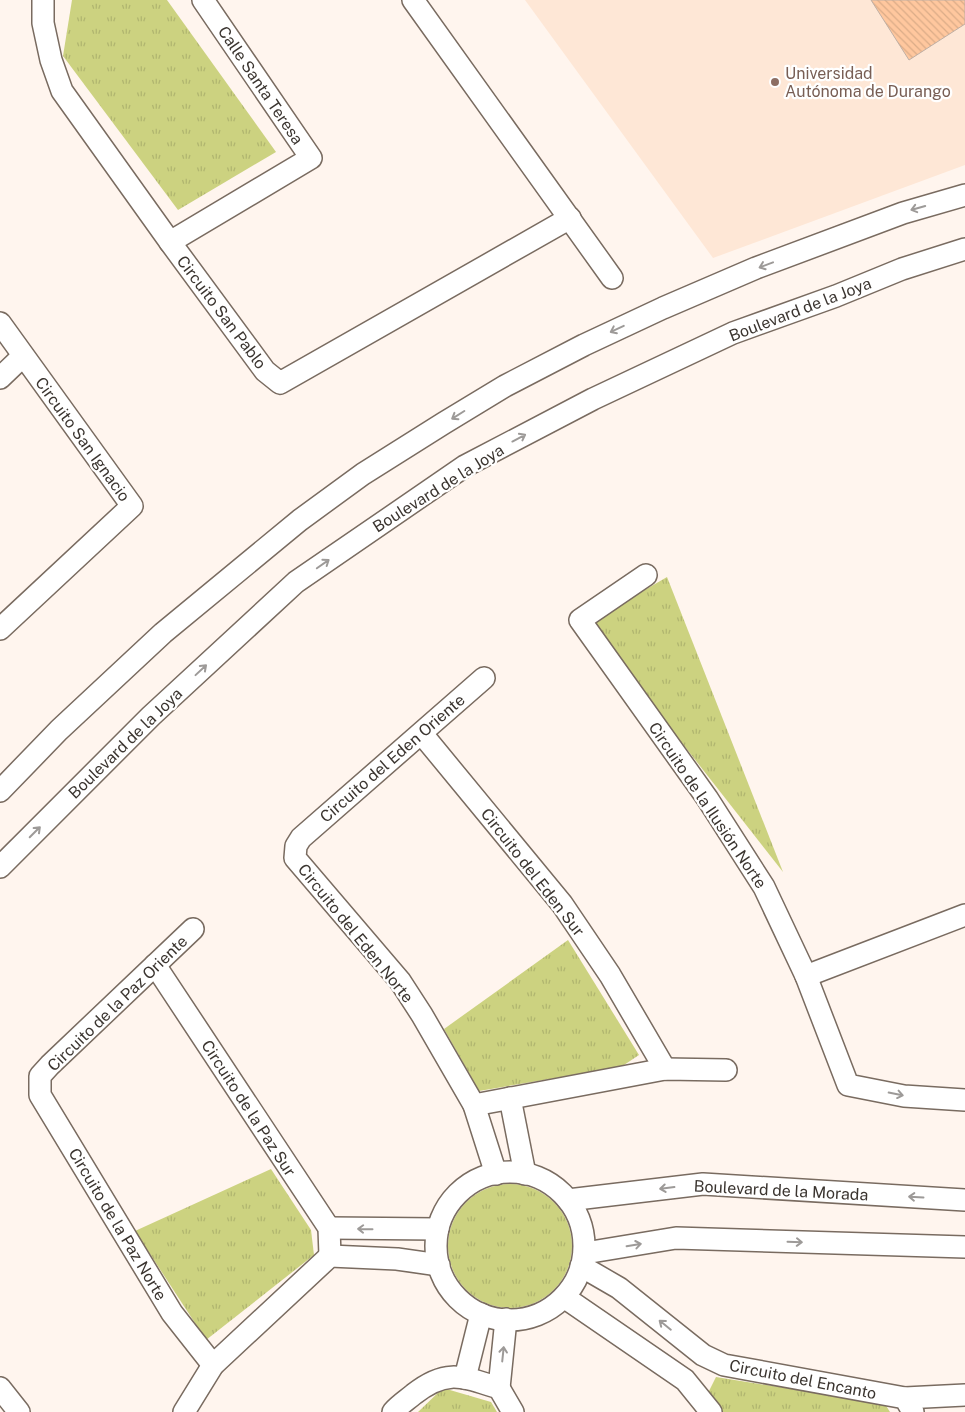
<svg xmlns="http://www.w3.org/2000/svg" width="965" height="1412" viewBox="0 0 965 1412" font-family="'Public Sans',sans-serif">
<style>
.built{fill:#fee7d6}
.park{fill:url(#park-tufts)}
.building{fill:url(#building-back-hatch);stroke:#bfafa4}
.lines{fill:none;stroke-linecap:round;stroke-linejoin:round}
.street-casing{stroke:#796b60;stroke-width:24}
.street{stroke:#fff;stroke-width:21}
.oneway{stroke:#9d9a98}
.education-dot{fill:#8d6e63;stroke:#fff;stroke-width:2}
.labels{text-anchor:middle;stroke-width:4.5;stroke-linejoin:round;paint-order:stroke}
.education-label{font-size:16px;fill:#785e54;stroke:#fff;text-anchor:start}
.street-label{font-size:16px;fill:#3b3530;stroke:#fff}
</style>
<defs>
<pattern id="park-tufts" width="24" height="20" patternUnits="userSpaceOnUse" patternTransform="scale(1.25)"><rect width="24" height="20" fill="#ccd280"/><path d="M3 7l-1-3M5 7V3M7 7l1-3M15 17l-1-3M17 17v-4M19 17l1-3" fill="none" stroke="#b0b56f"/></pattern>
<pattern id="building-back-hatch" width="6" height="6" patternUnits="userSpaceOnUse" patternTransform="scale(1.25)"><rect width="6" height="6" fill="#ffc79e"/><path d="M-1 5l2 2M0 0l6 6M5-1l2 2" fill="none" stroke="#dbac88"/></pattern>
</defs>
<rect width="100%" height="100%" fill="#fff5ee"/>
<!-- built -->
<polygon class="built" points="525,0 965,0 965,165 713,258"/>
<!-- park -->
<g class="park">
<polygon points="72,0 167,0 276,152 178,210 63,56"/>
<polygon points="667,577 783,872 588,623"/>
<polygon points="568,940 639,1055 621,1067 479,1091 444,1029"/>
<polygon points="271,1169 311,1230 314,1255 206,1340 135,1231"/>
<circle cx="510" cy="1246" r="62"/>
<polygon points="716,1377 885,1404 890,1412 720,1412 707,1395"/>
<polygon points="443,1388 491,1402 497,1412 418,1412"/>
</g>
<!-- building -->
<polygon class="building" points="871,0 965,0 965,24 909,60"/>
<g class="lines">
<defs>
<g id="street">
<polyline points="43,0 43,23 51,60 62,91 170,242 265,371 280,383 570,218"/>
<polyline points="413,0 612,278"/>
<polyline points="170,242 311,158 203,0"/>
<polyline points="0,323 132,506 0,629"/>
<polyline points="0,378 23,356"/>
<polyline points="646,575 580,620 707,798 764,887 806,976 848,1085 904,1096 965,1100"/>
<polyline points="484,678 301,838 296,846 295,858 400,981 422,1015 474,1105 496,1174"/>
<polyline points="422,734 562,904 610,975 665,1069"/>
<polyline points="0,791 59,730 163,633 300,520 363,474 444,423 505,386 584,345 663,308 756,268 903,213 965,195"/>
<polyline points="0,867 151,716 296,582 465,466 593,399 733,333 836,296 902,269 965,249"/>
<polyline points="193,929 50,1065 40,1076 40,1095 172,1313 213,1365"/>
<polyline points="155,965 329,1228 330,1256"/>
<polyline points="806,976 965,915"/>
<polyline points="510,1098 525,1174"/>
<polyline points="474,1105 665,1069 726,1070"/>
<circle cx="510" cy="1246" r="74"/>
<polyline points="568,1200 703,1184 965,1200"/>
<polyline points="329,1228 438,1229"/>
<polyline points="585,1253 676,1238 965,1247"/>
<polyline points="581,1266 619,1288 703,1355 724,1365 905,1398 913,1412"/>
<polyline points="564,1297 685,1380 711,1412"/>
<polyline points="465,1378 481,1314"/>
<polyline points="0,1388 19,1412"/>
<polyline points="499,1388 506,1319"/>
<polyline points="905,1398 965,1395"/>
<polyline points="184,1412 213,1365 330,1256 397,1259 439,1265"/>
<path d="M393 1412C399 1405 407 1400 414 1394 447 1368 463 1377 499 1388L513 1412"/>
</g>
</defs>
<!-- street casing -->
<use href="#street" class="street-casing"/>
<!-- street -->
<use href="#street" class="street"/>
</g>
<!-- one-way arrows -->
<defs><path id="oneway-shaft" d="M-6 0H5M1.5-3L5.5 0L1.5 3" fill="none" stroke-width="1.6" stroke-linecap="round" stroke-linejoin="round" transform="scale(1.25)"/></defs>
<g class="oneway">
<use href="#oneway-shaft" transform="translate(918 208) rotate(164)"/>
<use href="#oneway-shaft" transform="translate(766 265) rotate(159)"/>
<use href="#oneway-shaft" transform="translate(617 329) rotate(155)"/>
<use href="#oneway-shaft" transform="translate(458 415) rotate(148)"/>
<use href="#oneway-shaft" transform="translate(519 438) rotate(-28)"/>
<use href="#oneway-shaft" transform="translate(323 564) rotate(-35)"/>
<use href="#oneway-shaft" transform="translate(201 670) rotate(-43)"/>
<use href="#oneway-shaft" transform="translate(35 832) rotate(-45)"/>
<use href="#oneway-shaft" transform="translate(896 1094) rotate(11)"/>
<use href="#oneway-shaft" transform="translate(667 1188) rotate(173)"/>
<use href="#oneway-shaft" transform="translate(916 1197) rotate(-177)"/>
<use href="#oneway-shaft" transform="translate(365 1229) rotate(-179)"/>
<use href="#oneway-shaft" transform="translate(795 1242) rotate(2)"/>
<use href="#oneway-shaft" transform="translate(634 1245) rotate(-9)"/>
<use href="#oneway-shaft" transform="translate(665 1325) rotate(-141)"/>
<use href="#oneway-shaft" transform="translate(503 1354) rotate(-84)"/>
</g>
<!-- markers -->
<circle class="education-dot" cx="775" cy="82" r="5"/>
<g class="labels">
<!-- education labels -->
<g class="education-label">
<text x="785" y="79">Universidad<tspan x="785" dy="18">Autónoma de Durango</tspan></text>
</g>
<!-- street labels -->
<g class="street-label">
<text transform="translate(261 85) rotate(56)" y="6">Calle Santa Teresa</text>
<text transform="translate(800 309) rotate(-21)" y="6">Boulevard de la Joya</text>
<text transform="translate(222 312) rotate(53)" y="6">Circuito San Pablo</text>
<text transform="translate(83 439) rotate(54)" y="6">Circuito San Ignacio</text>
<text transform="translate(438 488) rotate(-32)" y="6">Boulevard de la Joya</text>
<text transform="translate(125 743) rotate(-44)" y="6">Boulevard de la Joya</text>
<text transform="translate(392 758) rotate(-41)" y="6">Circuito del Eden Oriente</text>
<text transform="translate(708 805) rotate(56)" y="6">Circuito de la Ilusión Norte</text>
<text transform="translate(533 872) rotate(52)" y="6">Circuito del Eden Sur</text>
<text transform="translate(356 933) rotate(51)" y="6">Circuito del Eden Norte</text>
<text transform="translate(117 1003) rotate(-44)" y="6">Circuito de la Paz Oriente</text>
<text transform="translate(249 1108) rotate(57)" y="6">Circuito de la Paz Sur</text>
<text transform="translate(781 1190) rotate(3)" y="6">Boulevard de la Morada</text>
<text transform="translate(118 1224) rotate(59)" y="6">Circuito de la Paz Norte</text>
<text transform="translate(803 1379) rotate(11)" y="6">Circuito del Encanto</text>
</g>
</g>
</svg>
